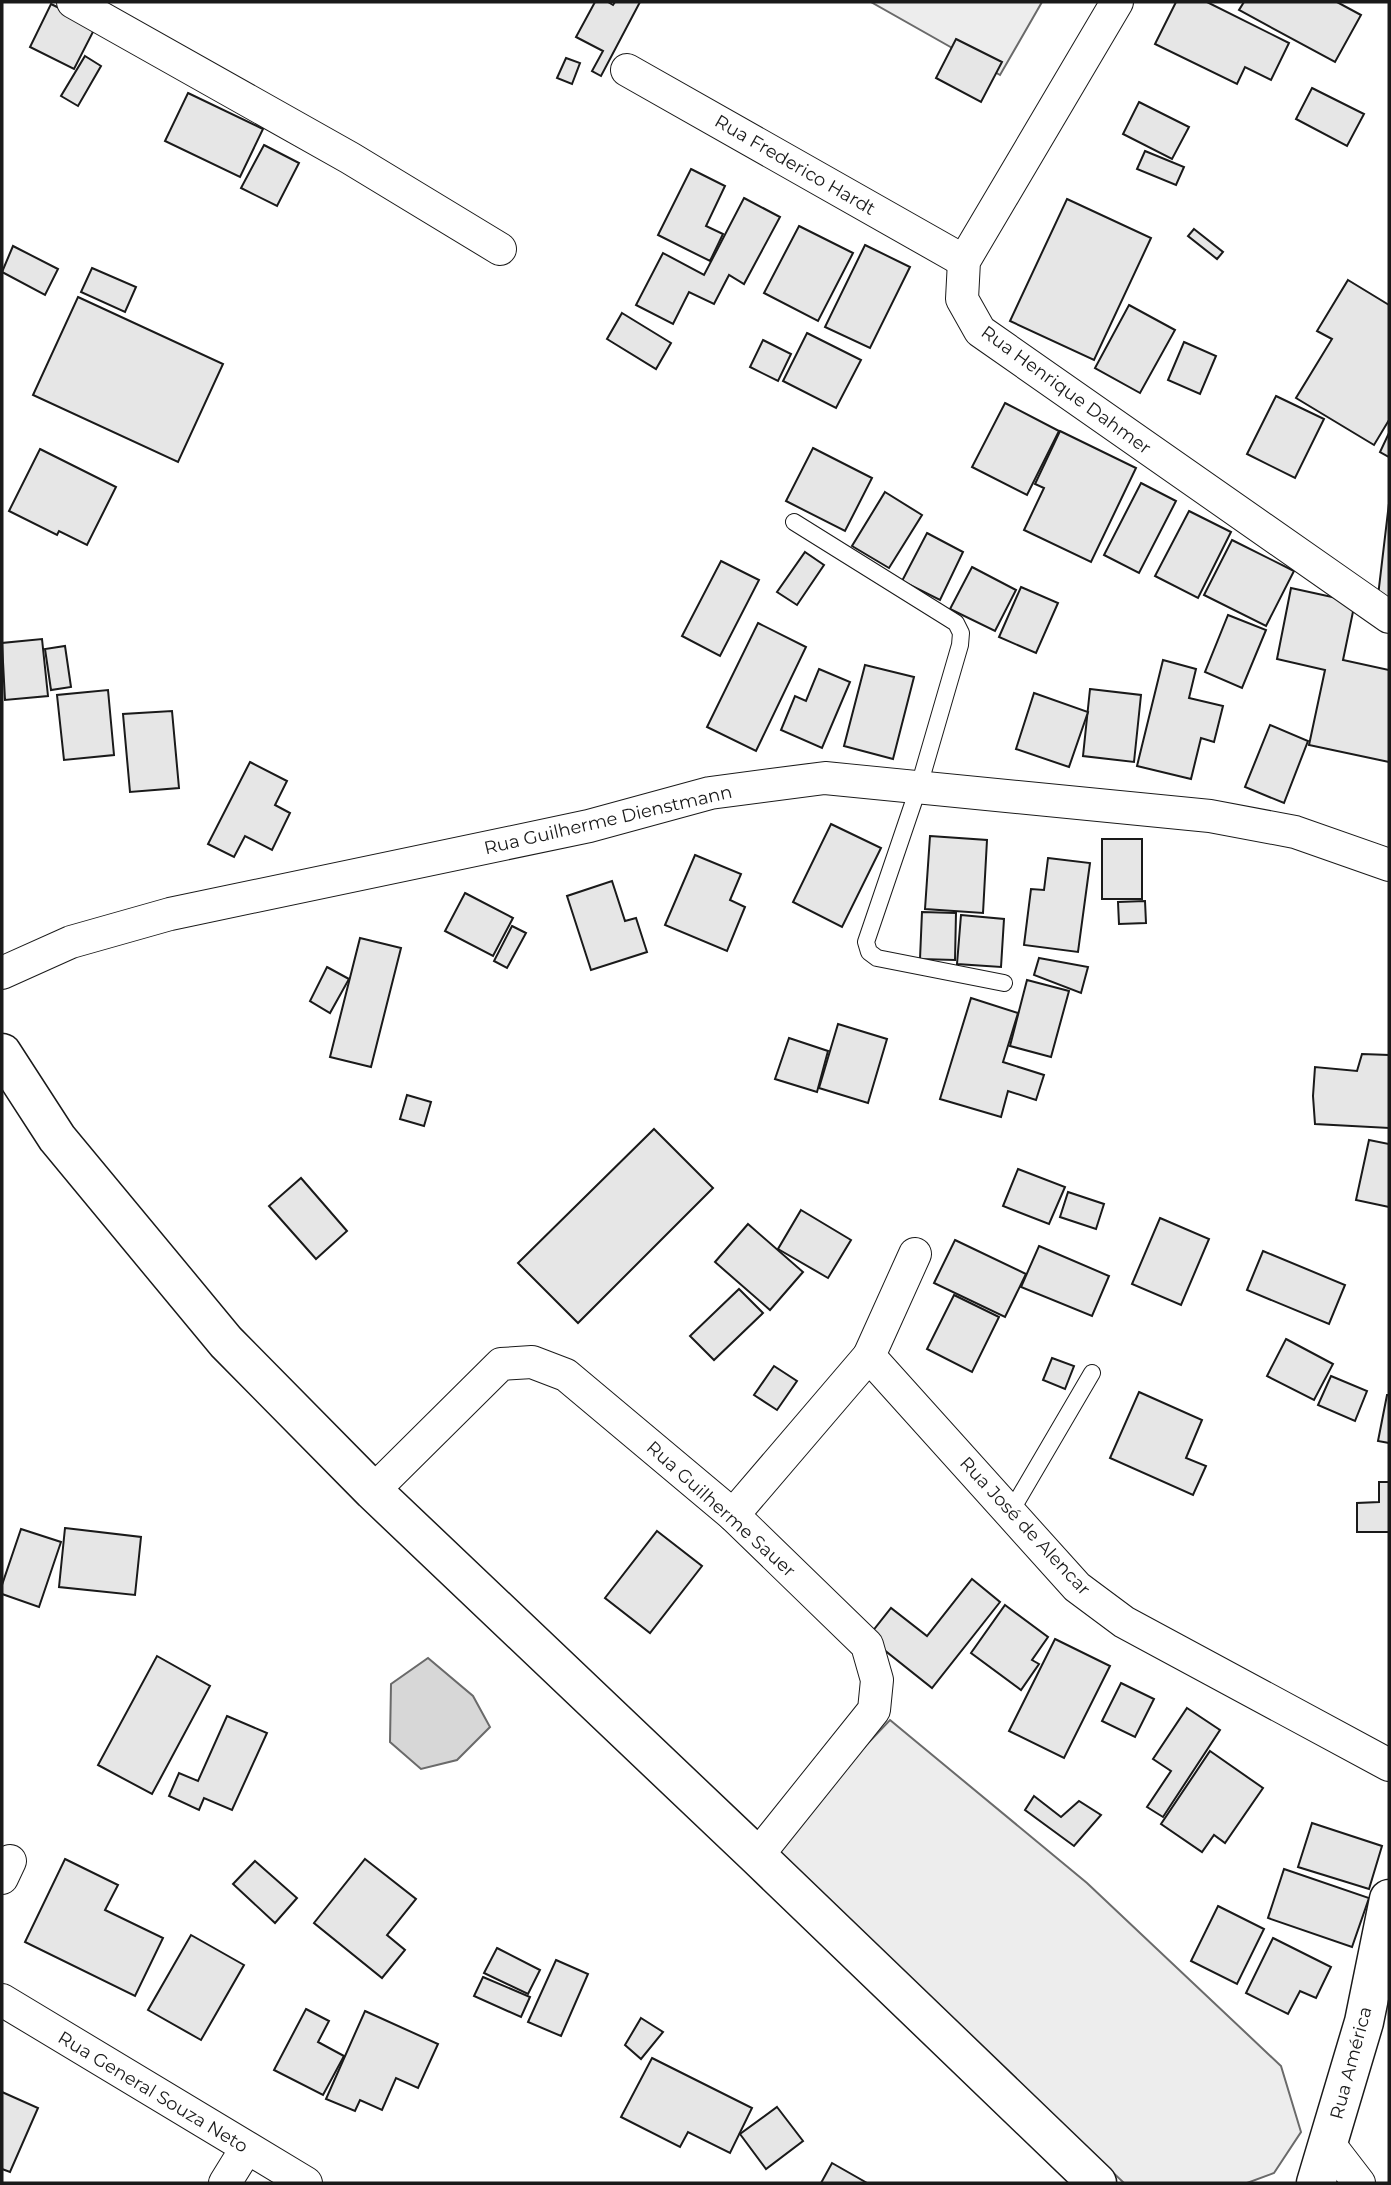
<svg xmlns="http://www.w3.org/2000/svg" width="1391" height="2185" viewBox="0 0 1391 2185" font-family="Montserrat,sans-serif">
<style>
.built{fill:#ededed;stroke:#6a6a6a;stroke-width:2}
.water{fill:#d7d7d7;stroke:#6a6a6a;stroke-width:2}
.building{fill:#e6e6e6;stroke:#1a1a1a;stroke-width:2}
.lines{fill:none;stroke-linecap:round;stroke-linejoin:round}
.service-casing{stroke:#1a1a1a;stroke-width:18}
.minor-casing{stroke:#1a1a1a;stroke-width:34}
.tertiary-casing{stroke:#1a1a1a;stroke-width:41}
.primary-casing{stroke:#1a1a1a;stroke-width:41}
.service{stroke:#fff;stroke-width:16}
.minor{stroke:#fff;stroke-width:32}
.tertiary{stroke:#fff;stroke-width:38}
.primary{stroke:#fff;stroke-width:38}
.labels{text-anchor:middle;stroke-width:5;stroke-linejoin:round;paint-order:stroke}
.street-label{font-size:18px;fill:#1a1a1a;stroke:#fff}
</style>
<rect width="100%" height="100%" fill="#fff"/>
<!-- built -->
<g class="built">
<polygon points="871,2 1042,2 1000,75"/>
<polygon points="890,1720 1087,1883 1281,2066 1301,2132 1274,2173 1247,2183 1124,2183 769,1847"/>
</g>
<!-- water -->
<polygon class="water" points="428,1658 473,1696 490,1727 457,1760 421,1769 390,1742 391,1684"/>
<!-- building -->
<g class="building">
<polygon points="595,2 608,2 613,5 615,2 640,2 601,76 592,71 603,51 576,37"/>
<polygon points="1176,2 1207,2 1289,43 1271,80 1245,67 1237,84 1155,44"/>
<polygon points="1244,2 1337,2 1361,15 1335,62 1239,10"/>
<polygon points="51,4 96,26 74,69 30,47"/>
<polygon points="956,39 1002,62 981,102 936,78"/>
<polygon points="85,56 101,66 78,106 61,96"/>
<polygon points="566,58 580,63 572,84 557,78"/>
<polygon points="1312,88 1364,114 1347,146 1296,119"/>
<polygon points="188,93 263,129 240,177 165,141"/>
<polygon points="1139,102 1189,127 1172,159 1123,134"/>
<polygon points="264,145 299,163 277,206 241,188"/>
<polygon points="1145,151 1184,167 1176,185 1137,169"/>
<polygon points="691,169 725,186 706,226 723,234 710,261 658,235"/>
<polygon points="744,198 780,217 744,284 729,275 714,304 689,292 673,324 636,305 663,253 704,275"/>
<polygon points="1067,199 1151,238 1094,360 1010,321"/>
<polygon points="799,226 853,253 818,321 764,293"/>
<polygon points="1194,229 1223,252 1217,259 1188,236"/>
<polygon points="865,245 910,267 870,348 825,327"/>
<polygon points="13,246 58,269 45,295 2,272"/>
<polygon points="92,268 136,287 125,312 81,292"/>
<polygon points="1348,280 1389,305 1389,420 1374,445 1296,398 1332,339 1317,331"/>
<polygon points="78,297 223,364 178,462 33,395"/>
<polygon points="1129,305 1175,330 1140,393 1095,368"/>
<polygon points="622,313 671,343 656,369 607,339"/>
<polygon points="807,333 861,360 836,408 783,381"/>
<polygon points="763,340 791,354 778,381 750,367"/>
<polygon points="1184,342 1216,356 1200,394 1168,380"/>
<polygon points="1276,396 1324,419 1295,478 1247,454"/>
<polygon points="1005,403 1059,431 1027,495 972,467"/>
<polygon points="1060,431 1136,468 1091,562 1024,530 1044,488 1035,484"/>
<polygon points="1389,433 1389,457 1380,452"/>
<polygon points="813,448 872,478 845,531 786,501"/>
<polygon points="40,449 116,487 87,545 59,531 57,535 9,511"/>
<polygon points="1141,483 1176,501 1139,573 1104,555"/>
<polygon points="885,492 922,515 889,568 852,546"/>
<polygon points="1389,503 1389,600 1378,596"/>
<polygon points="1189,511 1231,532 1198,598 1155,576"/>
<polygon points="927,533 963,552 940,600 902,581"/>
<polygon points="1232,540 1294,571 1266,626 1204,595"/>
<polygon points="805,552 824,565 797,605 777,592"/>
<polygon points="721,561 759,580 720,656 682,636"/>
<polygon points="972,567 1016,590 995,631 950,609"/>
<polygon points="1021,587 1058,603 1036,653 999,637"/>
<polygon points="1291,588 1355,602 1343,660 1389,670 1389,762 1309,745 1325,670 1277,659"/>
<polygon points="1228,615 1266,630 1242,688 1205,672"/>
<polygon points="758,623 806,647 756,751 707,727"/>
<polygon points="42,639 48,696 5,700 2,643"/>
<polygon points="65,646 71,687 51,690 45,649"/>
<polygon points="1163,660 1196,669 1189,698 1223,706 1214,742 1201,738 1191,779 1137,766"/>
<polygon points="865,665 914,677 893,759 844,746"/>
<polygon points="819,669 850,682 822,748 781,730 795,696 806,701"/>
<polygon points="1090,689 1141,695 1134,762 1083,756"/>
<polygon points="108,690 114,755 64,760 57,695"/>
<polygon points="1034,693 1088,712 1069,767 1016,749"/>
<polygon points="172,711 179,788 130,792 123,714"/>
<polygon points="1270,725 1308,741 1284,803 1245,787"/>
<polygon points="250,762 287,781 275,805 290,813 272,850 245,836 234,857 208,844"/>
<polygon points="831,824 881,848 842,927 793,902"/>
<polygon points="930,836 987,840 983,913 925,909"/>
<rect x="1102" y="839" width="40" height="60"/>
<polygon points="695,855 741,874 730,900 745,907 727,951 665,925"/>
<polygon points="1048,858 1090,863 1078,952 1024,945 1031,889 1044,890"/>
<polygon points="612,881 625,921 636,918 647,952 591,970 567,896"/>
<polygon points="465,893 513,918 493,956 445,931"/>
<polygon points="1145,901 1146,923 1119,924 1118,902"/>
<polygon points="922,912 956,913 955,960 920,959"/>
<polygon points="961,915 1004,919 1001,967 957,964"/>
<polygon points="512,926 526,933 507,968 494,961"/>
<polygon points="360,938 401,948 371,1067 330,1057"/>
<polygon points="1039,958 1088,967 1081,993 1034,975"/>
<polygon points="327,967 349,979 330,1013 310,1001"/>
<polygon points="1027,980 1069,991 1051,1057 1010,1046"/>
<polygon points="971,998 1018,1013 1003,1062 1044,1075 1036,1100 1008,1091 1001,1117 940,1099"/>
<polygon points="838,1024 887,1039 868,1103 819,1088"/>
<polygon points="789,1038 828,1051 817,1092 775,1079"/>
<polygon points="1362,1054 1389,1055 1389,1128 1315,1124 1313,1096 1315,1067 1357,1071"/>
<polygon points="407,1095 431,1102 424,1126 400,1119"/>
<polygon points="654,1129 713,1188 578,1323 518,1263"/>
<polygon points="1369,1140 1389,1144 1389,1207 1356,1200"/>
<polygon points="1018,1169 1065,1187 1049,1224 1003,1206"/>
<polygon points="301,1178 347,1231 316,1259 269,1206"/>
<polygon points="1068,1192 1104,1204 1096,1229 1060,1217"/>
<polygon points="801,1210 851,1240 828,1278 778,1249"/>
<polygon points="1160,1218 1209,1239 1181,1305 1132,1284"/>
<polygon points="748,1224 803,1272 770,1310 715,1262"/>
<polygon points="955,1240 1026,1274 1005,1317 934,1283"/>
<polygon points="1039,1246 1109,1276 1092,1316 1021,1287"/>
<polygon points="1263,1251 1345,1285 1329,1324 1247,1290"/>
<polygon points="739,1289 763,1313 714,1360 690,1336"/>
<polygon points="954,1295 999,1317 972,1372 927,1349"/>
<polygon points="1286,1339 1333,1364 1314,1400 1267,1376"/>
<polygon points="1052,1358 1074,1366 1065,1389 1043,1380"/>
<polygon points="774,1366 797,1381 777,1410 754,1395"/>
<polygon points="1331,1376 1367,1391 1355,1421 1318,1405"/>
<polygon points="1139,1392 1202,1420 1186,1458 1206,1466 1193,1495 1110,1458"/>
<polygon points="1387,1395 1389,1395 1389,1443 1378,1441"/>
<polygon points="1379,1482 1389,1482 1389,1532 1357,1532 1357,1503 1379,1502"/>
<polygon points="65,1528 141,1537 135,1595 59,1587"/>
<polygon points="21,1529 61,1542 39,1607 2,1594 2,1585"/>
<polygon points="657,1531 702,1566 650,1633 605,1598"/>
<polygon points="972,1579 1000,1602 932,1688 868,1637 891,1608 927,1636"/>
<polygon points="1005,1605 1048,1637 1032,1660 1039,1664 1021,1690 971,1653"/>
<polygon points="1055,1639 1110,1666 1064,1758 1009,1731"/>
<polygon points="157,1656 210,1686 152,1794 98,1765"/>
<polygon points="1121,1683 1154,1699 1135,1737 1102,1721"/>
<polygon points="1187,1708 1220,1730 1163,1817 1147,1807 1171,1771 1153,1759"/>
<polygon points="227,1716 267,1733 232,1810 204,1798 199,1810 169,1796 179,1773 198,1781"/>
<polygon points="1210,1751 1263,1788 1225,1843 1214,1835 1202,1852 1161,1824"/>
<polygon points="1034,1796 1061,1817 1079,1801 1101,1815 1074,1846 1025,1810"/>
<polygon points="1312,1823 1382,1846 1369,1889 1298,1867"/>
<polygon points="65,1859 118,1885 105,1910 163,1938 135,1996 25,1942"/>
<polygon points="365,1859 416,1899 387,1935 405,1950 382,1978 314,1923"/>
<polygon points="255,1861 297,1898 275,1923 233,1884"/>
<polygon points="1284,1869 1369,1898 1352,1947 1268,1918"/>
<polygon points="1218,1906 1264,1929 1237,1984 1191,1961"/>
<polygon points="191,1935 244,1965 201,2040 148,2010"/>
<polygon points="1273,1938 1331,1967 1316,1998 1300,1991 1288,2014 1246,1993"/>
<polygon points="497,1948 540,1970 528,1994 484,1973"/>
<polygon points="556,1960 588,1974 561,2036 528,2022"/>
<polygon points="483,1977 530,1997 521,2017 474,1996"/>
<polygon points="306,2009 329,2021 318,2042 344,2056 323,2095 274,2070"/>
<polygon points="365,2011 438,2044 418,2088 396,2078 382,2110 360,2100 355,2111 326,2099"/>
<polygon points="641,2018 663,2032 641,2059 625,2045"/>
<polygon points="652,2058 752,2108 730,2153 688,2132 680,2147 621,2117"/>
<polygon points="2,2092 38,2108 10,2172 2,2169"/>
<polygon points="777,2107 803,2141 766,2169 740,2134"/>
<polygon points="832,2163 867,2183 821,2183"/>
</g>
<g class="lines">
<defs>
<g id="service">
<polyline points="794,522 956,623 961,633 960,645 919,786 866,942 869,952 877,958 1004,983"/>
<polyline points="1010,1513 1092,1373"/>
</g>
<g id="minor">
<polyline points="73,2 350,158 500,249"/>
<polyline points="1117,2 964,261 962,299 980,331 1389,617"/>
<polyline points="627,70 964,261"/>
<polyline points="2,973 71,942 170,914 589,826 710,793 825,778 1210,816 1295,832 1389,865"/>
<polyline points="869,1356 915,1254"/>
<polyline points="373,1491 501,1364 532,1362 566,1375 733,1515 867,1645 877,1680 874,1710 757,1856"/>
<polyline points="733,1515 869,1356 1077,1587 1124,1622 1389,1765"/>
<polyline points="2,1878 10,1861"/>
<polyline points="2,2000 306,2183"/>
<polyline points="1329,2144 1359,2183"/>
<polyline points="225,2183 246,2149"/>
</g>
<polyline id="tertiary" points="1316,2183 1364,2022 1389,1899"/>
<polyline id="primary" points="2,1053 57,1138 226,1342 373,1491 757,1856 1097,2183"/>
</defs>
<!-- service casing -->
<use href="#service" class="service-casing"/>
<!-- minor casing -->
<use href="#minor" class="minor-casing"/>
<!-- tertiary casing -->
<use href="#tertiary" class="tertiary-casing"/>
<!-- primary casing -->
<use href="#primary" class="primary-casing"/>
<!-- service -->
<use href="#service" class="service"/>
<!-- minor -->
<use href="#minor" class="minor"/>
<!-- tertiary -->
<use href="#tertiary" class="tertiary"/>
<!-- primary -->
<use href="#primary" class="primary"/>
</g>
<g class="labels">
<!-- street labels -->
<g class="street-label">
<text transform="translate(795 165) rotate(30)" y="6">Rua Frederico Hardt</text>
<text transform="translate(1066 390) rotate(36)" y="6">Rua Henrique Dahmer</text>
<text transform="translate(608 820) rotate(-13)" y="6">Rua Guilherme Dienstmann</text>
<text transform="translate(721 1509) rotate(42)" y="6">Rua Guilherme Sauer</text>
<text transform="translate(1025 1526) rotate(47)" y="6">Rua José de Alencar</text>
<text transform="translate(1351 2063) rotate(-75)" y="6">Rua América</text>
<text transform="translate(153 2092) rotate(31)" y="6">Rua General Souza Neto</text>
</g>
</g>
<!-- border -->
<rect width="1391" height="2185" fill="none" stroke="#1a1a1a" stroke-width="7"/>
</svg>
